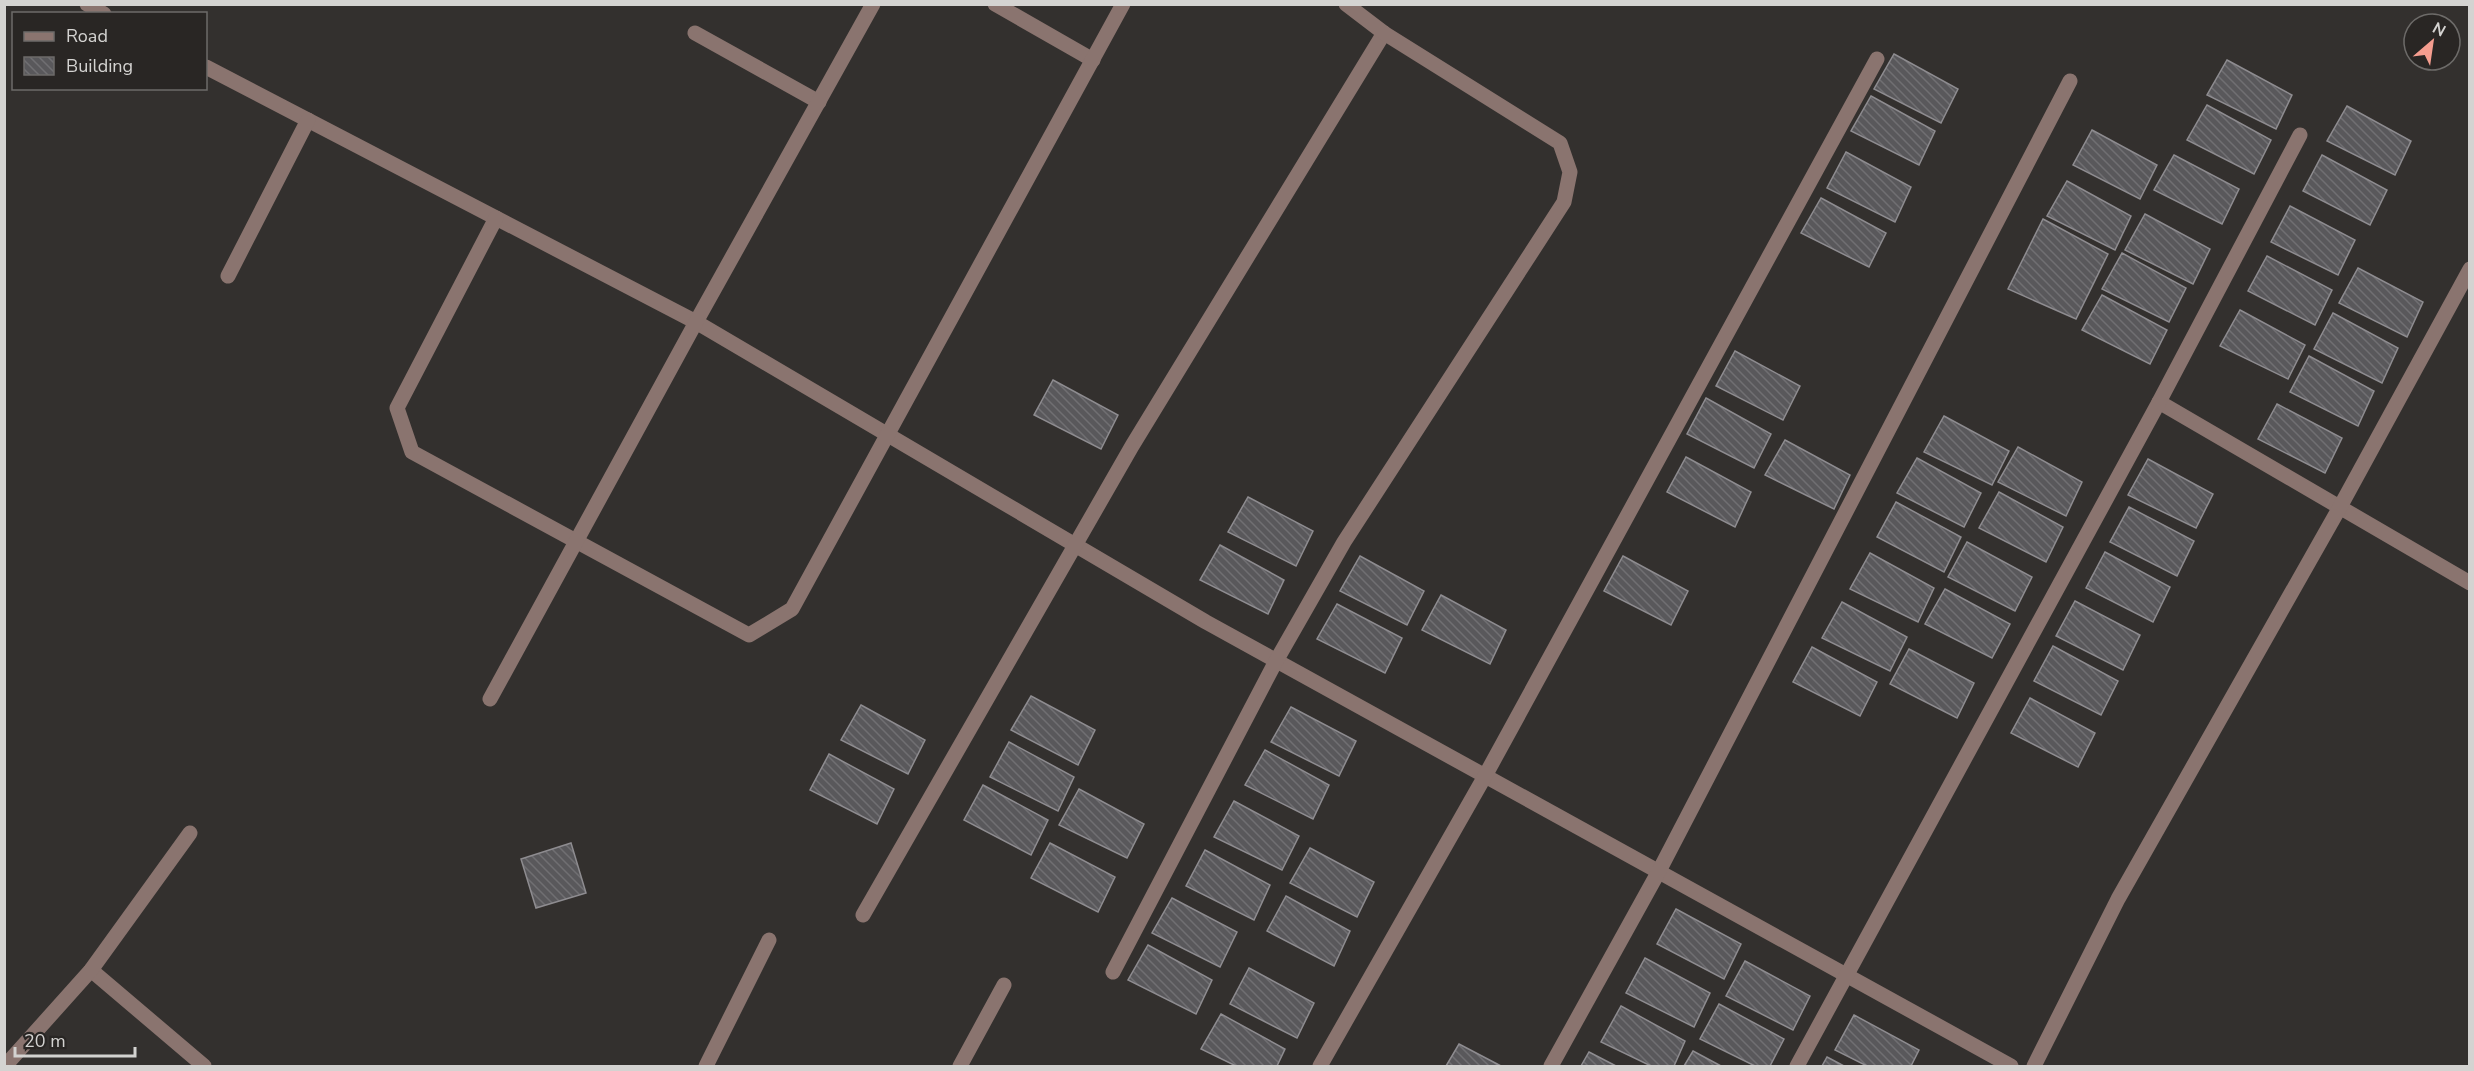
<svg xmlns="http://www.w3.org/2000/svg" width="2474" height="1071" viewBox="0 0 2474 1071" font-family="'Nunito Sans',sans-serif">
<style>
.building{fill:url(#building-back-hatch);stroke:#8e8c90;stroke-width:1.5}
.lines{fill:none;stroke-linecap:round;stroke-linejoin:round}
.minor{stroke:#8a746f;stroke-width:15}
</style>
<defs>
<pattern id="building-back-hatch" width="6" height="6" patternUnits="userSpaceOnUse" patternTransform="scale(1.5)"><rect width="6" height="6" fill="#59585b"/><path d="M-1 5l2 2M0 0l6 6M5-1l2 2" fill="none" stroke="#706f72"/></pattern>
</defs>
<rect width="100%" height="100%" fill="#33302e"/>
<!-- building -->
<g class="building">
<polygon points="1894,54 1958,89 1941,123 1874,89"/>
<polygon points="2227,60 2292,95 2276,129 2207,95"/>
<polygon points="1871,96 1935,131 1919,165 1851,131"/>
<polygon points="2207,105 2271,140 2254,174 2187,140"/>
<polygon points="2347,106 2411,141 2395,175 2327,141"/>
<polygon points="2092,130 2157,165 2140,199 2073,165"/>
<polygon points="1846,152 1911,187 1895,222 1827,188"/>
<polygon points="2174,155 2239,189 2222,224 2154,190"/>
<polygon points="2322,155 2387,190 2370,225 2303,191"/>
<polygon points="2067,181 2131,216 2115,250 2047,216"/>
<polygon points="1821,198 1886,233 1869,267 1801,233"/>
<polygon points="2290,206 2355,240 2338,275 2271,242"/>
<polygon points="2145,214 2210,249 2193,284 2125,250"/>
<polygon points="2043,219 2108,254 2076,319 2008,289"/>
<polygon points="2122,253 2186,288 2169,322 2102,289"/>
<polygon points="2267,256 2332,290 2315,325 2248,291"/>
<polygon points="2358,268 2423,302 2407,337 2339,303"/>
<polygon points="2102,295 2167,330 2150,364 2082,330"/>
<polygon points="2240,310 2305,345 2288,379 2220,346"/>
<polygon points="2333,313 2398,348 2382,383 2314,349"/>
<polygon points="1735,351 1800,386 1783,420 1716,386"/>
<polygon points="2309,356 2374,391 2358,426 2290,392"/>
<polygon points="1053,380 1118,415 1101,449 1034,415"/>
<polygon points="1706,398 1771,434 1754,468 1687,434"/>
<polygon points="2277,404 2342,438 2325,473 2258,439"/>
<polygon points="1944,416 2009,451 1992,485 1924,452"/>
<polygon points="1785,440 1850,475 1834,509 1765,475"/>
<polygon points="2018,447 2082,482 2066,516 1998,482"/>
<polygon points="1686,457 1751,492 1735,527 1667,492"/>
<polygon points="1917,458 1981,493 1964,527 1897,493"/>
<polygon points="2148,459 2213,494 2196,528 2128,495"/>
<polygon points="1999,492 2063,527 2046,562 1979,528"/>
<polygon points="1248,497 1313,531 1296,566 1228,532"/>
<polygon points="1896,502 1961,537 1944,572 1877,537"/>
<polygon points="2129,507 2194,541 2177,576 2110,542"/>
<polygon points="1967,542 2032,577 2015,611 1948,577"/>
<polygon points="1220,545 1284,580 1268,614 1200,580"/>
<polygon points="2105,552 2170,587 2153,622 2086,588"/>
<polygon points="1870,553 1934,588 1918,622 1850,589"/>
<polygon points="1360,556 1424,591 1407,625 1340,591"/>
<polygon points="1623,556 1688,591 1671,625 1604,591"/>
<polygon points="1945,589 2010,624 1992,658 1925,624"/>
<polygon points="1441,595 1506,630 1490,664 1422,630"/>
<polygon points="2075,601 2140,635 2123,670 2056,636"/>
<polygon points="1842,602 1907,637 1890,671 1822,638"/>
<polygon points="1337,604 1402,638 1385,673 1317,639"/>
<polygon points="2053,646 2118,681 2101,715 2034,681"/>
<polygon points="1812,647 1877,682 1860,716 1793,682"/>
<polygon points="1909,649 1974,683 1957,718 1890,684"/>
<polygon points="1031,696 1095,730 1078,765 1011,730"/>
<polygon points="2030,698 2095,733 2078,767 2011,733"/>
<polygon points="861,705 925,740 908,774 841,740"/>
<polygon points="1291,707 1356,741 1339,776 1271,742"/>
<polygon points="1009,742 1074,777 1058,811 990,777"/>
<polygon points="1265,750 1329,785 1313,819 1245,785"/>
<polygon points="829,754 894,789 877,824 810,790"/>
<polygon points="983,785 1048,820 1031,855 964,820"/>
<polygon points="1079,789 1144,824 1127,858 1059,825"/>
<polygon points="1234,801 1299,836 1282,870 1214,837"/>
<polygon points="571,843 586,893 536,908 521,859"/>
<polygon points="1050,843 1115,877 1098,912 1031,878"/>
<polygon points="1310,848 1374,882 1357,917 1290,883"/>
<polygon points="1205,850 1270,885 1254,920 1186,886"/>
<polygon points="1286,896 1350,931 1334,966 1267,931"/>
<polygon points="1172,898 1237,932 1220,967 1152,933"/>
<polygon points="1676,909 1741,944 1724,979 1657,944"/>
<polygon points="1148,945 1212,980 1196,1014 1128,980"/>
<polygon points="1645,958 1710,993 1694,1027 1626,993"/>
<polygon points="1745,961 1810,996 1793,1030 1726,996"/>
<polygon points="1249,968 1314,1003 1297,1038 1230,1004"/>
<polygon points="1719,1004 1784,1039 1770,1066 1755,1066 1700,1039"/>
<polygon points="1621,1006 1685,1041 1674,1066 1651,1066 1601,1042"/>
<polygon points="1221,1014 1285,1049 1277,1066 1236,1066 1201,1049"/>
<polygon points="1854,1015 1919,1050 1911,1066 1867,1066 1835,1050"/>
<polygon points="1459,1044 1501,1066 1446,1066"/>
<polygon points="1693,1051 1721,1066 1684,1066"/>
<polygon points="1589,1052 1616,1066 1581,1066"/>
<polygon points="1827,1057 1844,1066 1822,1066"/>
</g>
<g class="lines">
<!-- minor -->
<g class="minor">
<polyline points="87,4 104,14"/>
<polyline points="995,4 1093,60"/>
<polyline points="695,33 819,102"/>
<polyline points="206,67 696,322 1206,622 2011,1066"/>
<polyline points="496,218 397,408 412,452 749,635 792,609 1123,4"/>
<polyline points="228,276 308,120"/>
<polyline points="2159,402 2470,583"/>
<polyline points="490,699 696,322 873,4"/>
<polyline points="863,915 1132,446 1384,33"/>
<polyline points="91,970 204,1066"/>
<polyline points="1113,972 1276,661 1344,542 1564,202 1570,172 1560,143 1384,33 1346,4"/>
<polyline points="5,1066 91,970 190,833"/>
<polyline points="706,1066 769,940"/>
<polyline points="960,1066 1004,985"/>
<polyline points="1320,1066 1485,776 1877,59"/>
<polyline points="1551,1066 1659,871 2070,81"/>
<polyline points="1797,1066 2159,402 2300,135"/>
<polyline points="2034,1066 2118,899 2340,507 2470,269"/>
</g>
</g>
<!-- border -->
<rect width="2474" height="1071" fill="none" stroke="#d4d3d1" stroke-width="12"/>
<!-- legend -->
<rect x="12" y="12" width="195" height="78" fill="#292624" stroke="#6d6b69" stroke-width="1.5"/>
<rect x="24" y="32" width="30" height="9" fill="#8a746f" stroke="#6d6b69" stroke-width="1.5"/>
<text x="66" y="42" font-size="18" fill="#d4d3d1">Road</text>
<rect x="24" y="57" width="30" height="18" fill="url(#building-back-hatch)" stroke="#6d6b69" stroke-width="1.5"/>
<text x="66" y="72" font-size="18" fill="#d4d3d1">Building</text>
<!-- north arrow -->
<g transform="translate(2432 42) rotate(29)"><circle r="28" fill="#292624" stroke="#6d6b69" stroke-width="1.5"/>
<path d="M0-4.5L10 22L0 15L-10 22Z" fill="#f59d8f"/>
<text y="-9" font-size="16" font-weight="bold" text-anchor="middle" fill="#d4d3d1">N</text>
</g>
<!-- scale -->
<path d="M15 1047v9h120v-9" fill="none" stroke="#d4d3d1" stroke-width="3"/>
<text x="24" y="1047" font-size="18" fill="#d4d3d1" stroke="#292624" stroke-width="4.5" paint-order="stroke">20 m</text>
</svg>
